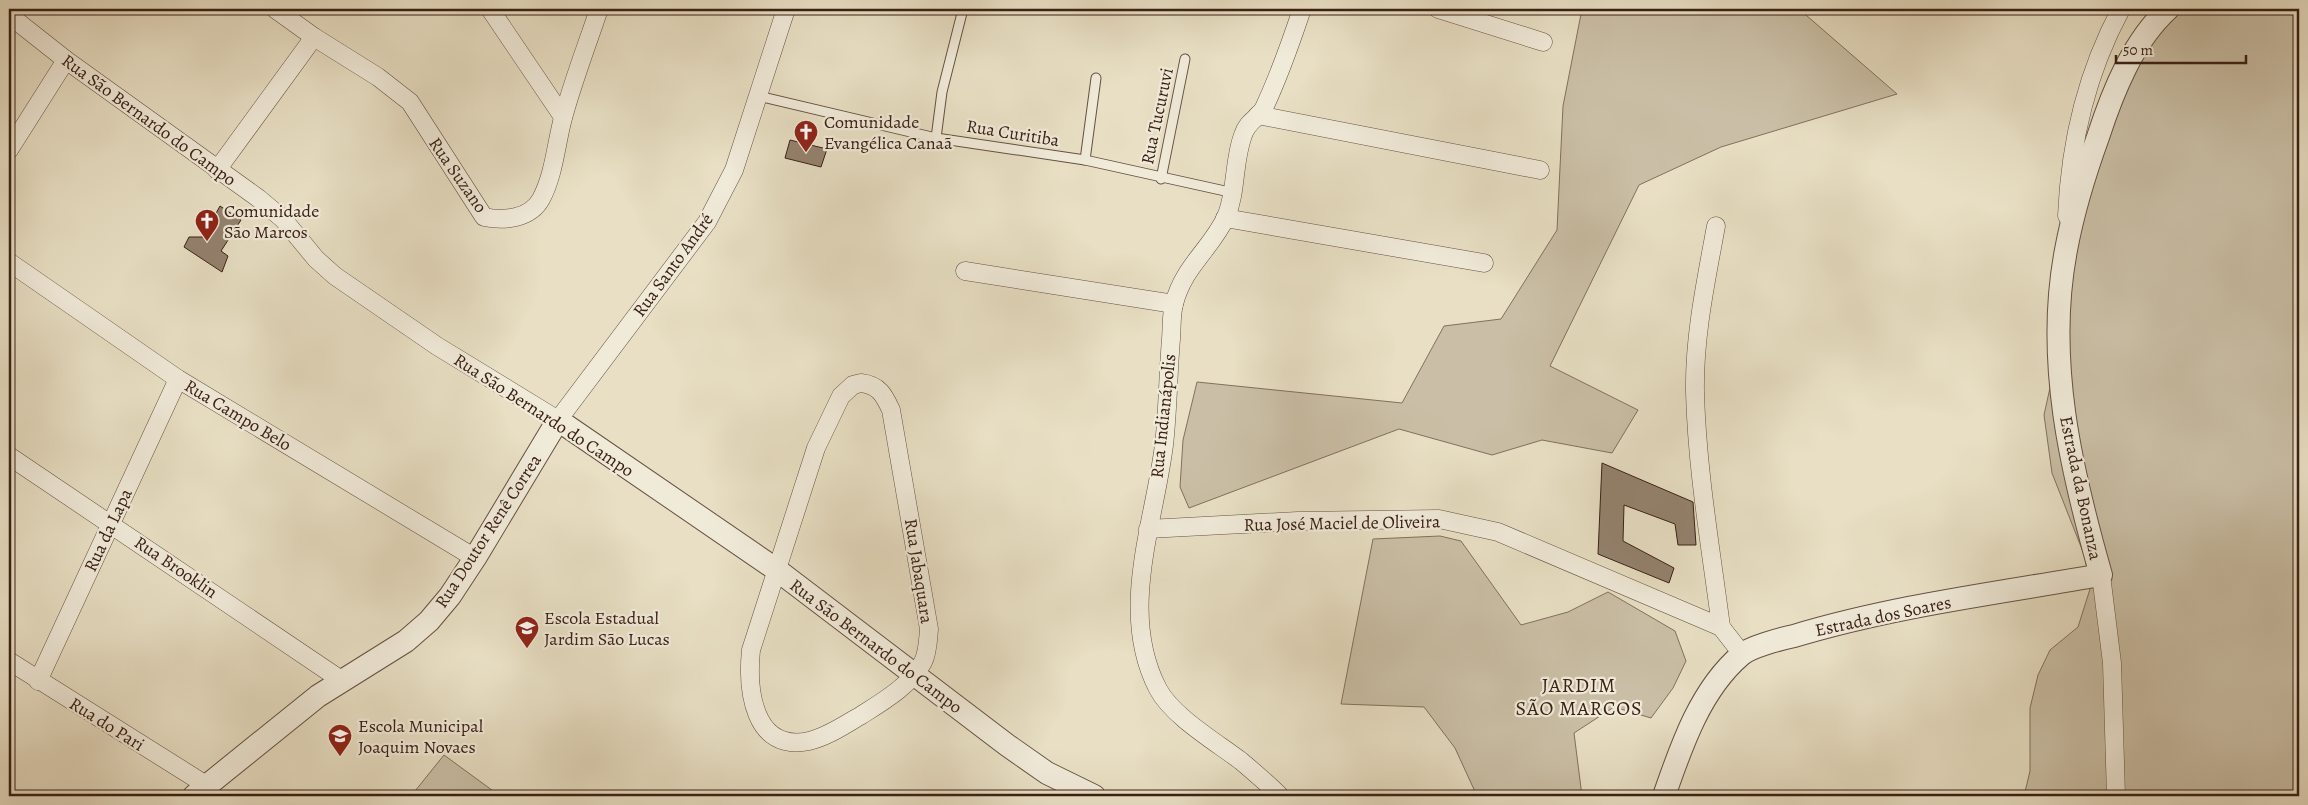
<svg xmlns="http://www.w3.org/2000/svg" width="2308" height="805" viewBox="0 0 2308 805" font-family="Alegreya,serif">
<style>
.green{fill:#cabfa6;stroke:#82705e}
.building{fill:#948370;stroke:#3a2015}
.lines{fill:none;stroke-linecap:round;stroke-linejoin:round}
.service-casing{stroke:#665041;stroke-width:11}
.minor-casing{stroke:#665041;stroke-width:19}
.tertiary-casing{stroke:#665041;stroke-width:24}
.service{stroke:#f0ead9;stroke-width:9}
.minor{stroke:#f0ead9;stroke-width:18}
.tertiary{stroke:#f0ead9;stroke-width:22}
.labels{text-anchor:middle;stroke-width:4.5;stroke-linejoin:round;paint-order:stroke}
.street-label{font-size:18px;fill:#3a2015;stroke:#f0ead9}
.poi-label{font-size:18px;fill:#3a2015;stroke:#f0ead9;text-anchor:start}
.quarter-label{font-size:20px;letter-spacing:1px;fill:#3a2015;stroke:#f0ead9}
</style>
<rect width="100%" height="100%" fill="#e8dfc4"/>
<filter id="stains"><feTurbulence type="fractalNoise" baseFrequency=".004" numOctaves="4"/><feColorMatrix values="0 0 0 0 .2 0 0 0 0 .09 0 0 0 0 .02 0 0 0 .5 -.17"/></filter>
<radialGradient id="worn" r=".72"><stop offset=".6" stop-color="#630" stop-opacity="0"/><stop offset="1" stop-color="#630" stop-opacity=".3"/></radialGradient>
<!-- green -->
<g class="green">
<polygon points="1582,9 1799,9 1897,94 1721,147 1639,185 1550,366 1638,410 1612,453 1542,440 1492,455 1399,429 1189,508 1180,487 1183,440 1197,382 1402,403 1444,326 1501,319 1557,230 1563,106"/>
<polygon points="2159,9 2299,9 2299,796 2024,796 2030,771 2030,708 2038,675 2050,650 2078,627 2090,589 2085,557 2052,473 2044,415 2053,374 2053,313 2107,134"/>
<polygon points="1440,536 1461,541 1521,625 1568,612 1608,592 1675,631 1686,661 1673,688 1651,718 1614,707 1574,733 1582,796 1477,796 1455,748 1424,707 1341,704 1373,539"/>
<polygon points="444,755 500,796 411,796"/>
</g>
<!-- building -->
<g class="building">
<polygon points="790,140 827,149 821,167 785,158"/>
<polygon points="220,206 241,220 221,251 228,256 222,272 184,247 189,237 203,237"/>
<polygon points="1602,463 1693,502 1696,545 1678,545 1675,524 1624,505 1623,541 1674,568 1669,583 1598,554"/>
</g>
<g class="lines">
<defs>
<g id="service">
<polyline points="758,96 936,138 1085,160 1234,193"/>
<polyline points="936,138 942,92 963,9"/>
<polyline points="1085,160 1096,78"/>
<polyline points="1161,179 1185,59"/>
</g>
<g id="minor">
<path d="M275 9 314 37 378 77 410 102 484 217C504 221 530 219 541 199 554 175 556 144 563 118 573 81 587 45 599 9"/>
<polyline points="490,9 563,117"/>
<polyline points="1438,9 1543,42"/>
<polyline points="9,15 66,60 258,198 283,219 316,259 335,276 437,346 558,420 707,222 734,170 786,9"/>
<polyline points="1258,115 1540,170"/>
<polyline points="9,150 66,60"/>
<polyline points="217,170 314,37"/>
<path d="M2067 216C2070 143 2086 74 2121 9"/>
<polyline points="1225,218 1484,263"/>
<path d="M1716 226C1706 281 1694 336 1695 392 1697 471 1711 549 1721 627"/>
<polyline points="9,262 178,379 475,558"/>
<polyline points="965,271 1174,304"/>
<path d="M861 383C879 385 884 395 891 410L929 629C928 640 928 652 923 662 910 686 882 702 860 716 844 725 827 737 809 741 753 753 747 689 751 650L816 448 841 396 853 385Z"/>
<polyline points="9,456 341,680"/>
<polyline points="1148,529 1298,521 1439,519 1498,532 1721,627 1742,654"/>
<polyline points="2101,575 2112,663 2116,796"/>
<polyline points="9,661 206,785"/>
<polyline points="38,681 178,379"/>
<path d="M1280 796C1268 784 1254 772 1241 761 1216 742 1172 716 1158 689 1118 612 1154 525 1164 445 1168 410 1168 374 1171 339 1172 328 1171 315 1174 304 1183 267 1211 249 1226 217 1237 191 1233 162 1243 135 1248 120 1258 119 1264 108 1279 76 1291 42 1302 9"/>
</g>
<g id="tertiary">
<polyline points="194,796 318,696 406,641 429,621 450,596 475,558 558,420 777,570 1007,745 1047,773 1094,796"/>
<path d="M1664 796C1681 747 1700 690 1741 655 1750 647 1780 639 1794 636 1893 606 1998 593 2101 575 2071 470 2045 360 2066 250 2073 212 2085 173 2098 137 2113 91 2133 41 2168 9"/>
</g>
</defs>
<!-- service casing -->
<use href="#service" class="service-casing"/>
<!-- minor casing -->
<use href="#minor" class="minor-casing"/>
<!-- tertiary casing -->
<use href="#tertiary" class="tertiary-casing"/>
<!-- service -->
<use href="#service" class="service"/>
<!-- minor -->
<use href="#minor" class="minor"/>
<!-- tertiary -->
<use href="#tertiary" class="tertiary"/>
</g>
<!-- icons -->
<defs>
<symbol id="church-pin" viewBox="-11 -11 22 30"><path d="M0 17L-7.5 6A9.5 9.5 0 1 1 7.5 6Z" fill="#8f2418" stroke="#f0ead9"/><path d="M-1.2-6h2.4v3.5h3.3v2.4h-3.3V6h-2.4V-.1h-3.3v-2.4h3.3Z" fill="#fff"/></symbol>
<symbol id="school-pin" viewBox="-11 -11 22 30"><path d="M0 17L-7.5 6A9.5 9.5 0 1 1 7.5 6Z" fill="#8f2418" stroke="#f0ead9"/><path d="M0-5L7-2L0 1L-7-2ZM-4 1L0 2.5L4 1V4Q0 6-4 4Z" fill="#fff"/></symbol>
</defs>
<g fill-rule="evenodd">
<use href="#church-pin" x="792" y="118" width="28" height="38"/>
<use href="#church-pin" x="193" y="207" width="28" height="38"/>
<use href="#school-pin" x="513" y="614" width="28" height="38"/>
<use href="#school-pin" x="326" y="722" width="28" height="38"/>
</g>
<g class="labels">
<!-- street labels -->
<g class="street-label">
<text transform="translate(1157 116) rotate(-78)" y="6">Rua Tucuruvi</text>
<text transform="translate(149 120) rotate(36)" y="6">Rua São Bernardo do Campo</text>
<text transform="translate(1013 133) rotate(9)" y="6">Rua Curitiba</text>
<text transform="translate(458 175) rotate(55)" y="6">Rua Suzano</text>
<text transform="translate(673 265) rotate(-54)" y="6">Rua Santo André</text>
<text transform="translate(238 415) rotate(31)" y="6">Rua Campo Belo</text>
<text transform="translate(544 415) rotate(33)" y="6">Rua São Bernardo do Campo</text>
<text transform="translate(1163 416) rotate(-84)" y="6">Rua Indianápolis</text>
<text transform="translate(2081 488) rotate(78)" y="6">Estrada da Bonanza</text>
<text transform="translate(1342 523) rotate(-1)" y="6">Rua José Maciel de Oliveira</text>
<text transform="translate(108 530) rotate(-65)" y="6">Rua da Lapa</text>
<text transform="translate(488 531) rotate(-57)" y="6">Rua Doutor Renê Correa</text>
<text transform="translate(176 567) rotate(34)" y="6">Rua Brooklin</text>
<text transform="translate(919 571) rotate(81)" y="6">Rua Jabaquara</text>
<text transform="translate(1883 616) rotate(-12)" y="6">Estrada dos Soares</text>
<text transform="translate(876 646) rotate(37)" y="6">Rua São Bernardo do Campo</text>
<text transform="translate(107 724) rotate(32)" y="6">Rua do Pari</text>
</g>
<!-- poi labels -->
<g class="poi-label">
<text x="824" y="128">Comunidade<tspan x="824" dy="21">Evangélica Canaã</tspan></text>
<text x="224" y="217">Comunidade<tspan x="224" dy="21">São Marcos</tspan></text>
<text x="544" y="624">Escola Estadual<tspan x="544" dy="21">Jardim São Lucas</tspan></text>
<text x="358" y="732">Escola Municipal<tspan x="358" dy="21">Joaquim Novaes</tspan></text>
</g>
<!-- quarter labels -->
<g class="quarter-label">
<text x="1579" y="692">JARDIM<tspan x="1579" dy="23">SÃO MARCOS</tspan></text>
</g>
</g>
<!-- margin -->
<rect width="2308" height="805" fill="none" stroke="#e8dfc4" stroke-width="30"/>
<rect x="10" y="10" width="2288" height="785" fill="none" stroke="#3a2015" stroke-width="2.5"/>
<rect x="15" y="15" width="2278" height="775" fill="none" stroke="#3a2015"/>
<!-- scale -->
<path d="M2116 55v8h130v-8" fill="none" stroke="#3a2015" stroke-width="2.5"/>
<text x="2123" y="55" font-size="15" fill="#3a2015" stroke="#f0ead9" stroke-width="4" paint-order="stroke">50 m</text>
<rect width="100%" height="100%" filter="url(#stains)"/>
<rect width="100%" height="100%" fill="url(#worn)"/>
</svg>
